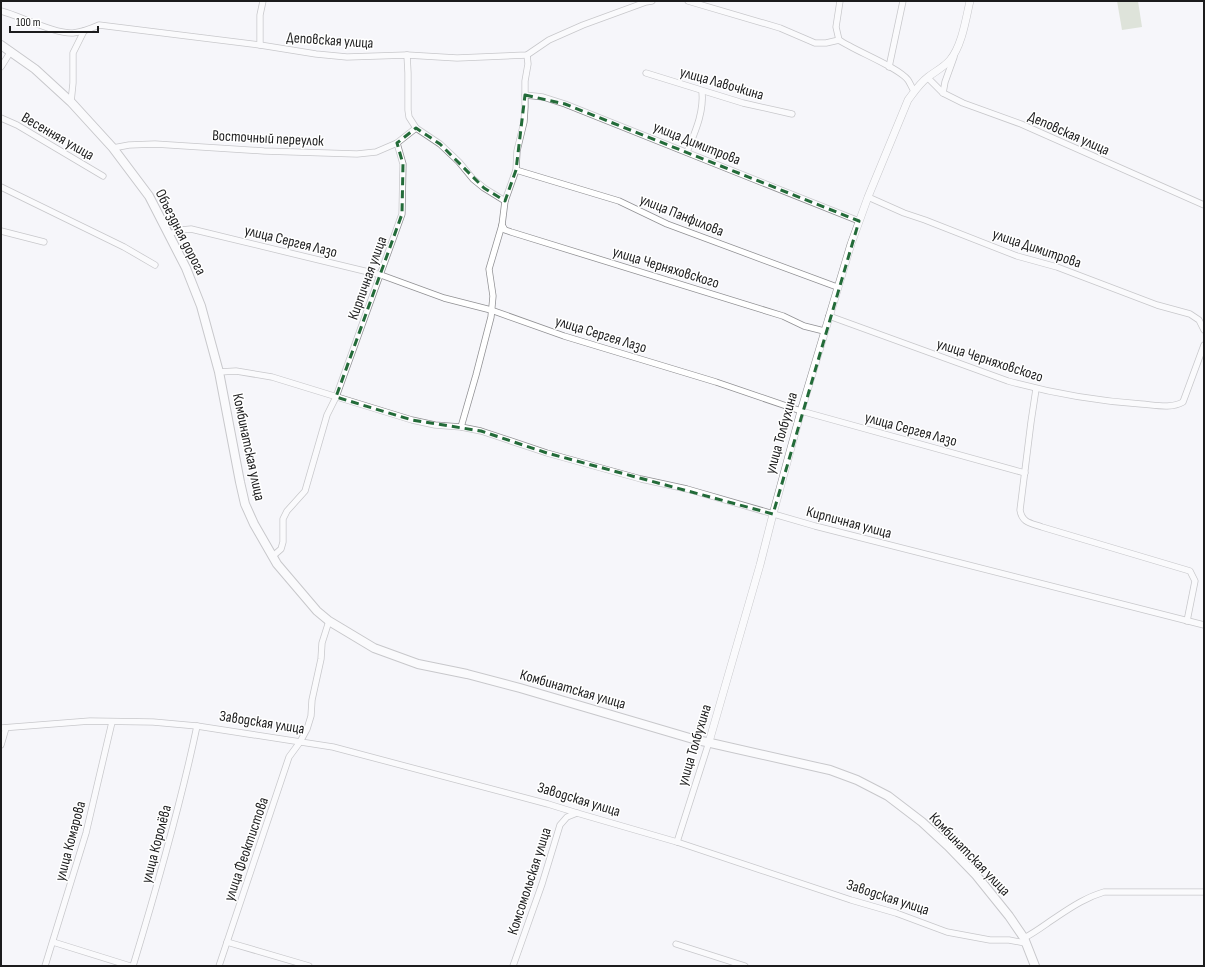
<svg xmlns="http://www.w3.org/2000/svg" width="1205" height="967" viewBox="0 0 1205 967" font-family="'Sofia Sans Condensed',sans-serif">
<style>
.garden{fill:#c1ccb4}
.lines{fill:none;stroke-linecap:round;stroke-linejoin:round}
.minor-casing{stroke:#909093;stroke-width:7}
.tertiary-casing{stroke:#909093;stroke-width:8}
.secondary-casing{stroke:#909093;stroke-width:10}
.minor{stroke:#fff;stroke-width:5.5}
.tertiary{stroke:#fff;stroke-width:7}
.secondary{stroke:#fff;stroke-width:8}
.marked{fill:none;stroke:#236b39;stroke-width:3;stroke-dasharray:8 5;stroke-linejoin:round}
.labels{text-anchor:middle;stroke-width:3;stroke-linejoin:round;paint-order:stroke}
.street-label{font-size:15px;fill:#1c1c1d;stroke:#fff}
</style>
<rect width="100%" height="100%" fill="#f6f6fa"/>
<!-- garden -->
<polygon class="garden" points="1117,1 1138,1 1142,27 1122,30"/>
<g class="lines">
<defs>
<g id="minor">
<path d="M688 1 780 28 815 43H826L839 40C855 51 898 67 908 80 910 83 912 88 914 91"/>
<path d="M1 11C20 16 55 34 73 33 82 32 90 29 99 25L260 45 316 54 347 57 407 55 457 58 527 55 549 40 583 25 646 2 652 1"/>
<polyline points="839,40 836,27 840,1"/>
<polyline points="260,45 260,15 263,1"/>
<polyline points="1,67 11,51"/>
<polyline points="889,67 903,1"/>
<polyline points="646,73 743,103 792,114"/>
<polyline points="928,78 943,93 963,103 1021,124 1204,205"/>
<polyline points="943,93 945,82 954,57"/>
<polyline points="525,95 543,97 565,104 859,221"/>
<polyline points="71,102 73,83 73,53 84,31"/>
<polyline points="1,118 17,125 103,176"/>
<polyline points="416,128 440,144 459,162 473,179 484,188 505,201"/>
<polyline points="397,143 416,128 409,117 408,110 408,73 407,55"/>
<polyline points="113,148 129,145 155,144 264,151 357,154 376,152 397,143 403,164 402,214 336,397 327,415 305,491 287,511 283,519 283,542 281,549 273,556"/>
<path d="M687 152C695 132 704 113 702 91"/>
<polyline points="516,170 619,201 667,224 837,287"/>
<polyline points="1,187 124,247 155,265"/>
<polyline points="868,197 904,213 925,220 1017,256 1057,267 1157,305 1190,314 1199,320 1204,330"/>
<polyline points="502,225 505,230 511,232 783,316 804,326 824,331"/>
<polyline points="1,231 44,242"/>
<polyline points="169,234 181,230 191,229 381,275 444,298 491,310 564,336 716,382 801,411 1025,473"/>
<path d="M829 316 1008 381C1051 393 1096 401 1141 404 1155 405 1171 409 1183 402L1204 345"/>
<polyline points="219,372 236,371 272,377 412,420 435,425 461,427 481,431 547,453 641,479 687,489 815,526 1204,625"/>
<path d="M1036 389 1031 422 1020 510C1022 523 1031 523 1042 527L1190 571 1195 581 1187 621"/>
<polyline points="461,427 476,375 491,317 493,296 489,269 502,225 505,201 516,170 517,151 524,122 525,107 525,81 528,64 527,55"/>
<polyline points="1,728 90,721 153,722 197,726 333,747 548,804 577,813 677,842 851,900 896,913 947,932 990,940 1009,940 1025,943"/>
<polyline points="1,745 6,728"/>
<polyline points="677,842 709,742"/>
<path d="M1024 938C1036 932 1047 923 1058 916 1073 906 1087 897 1104 892H1204"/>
<polyline points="53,942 130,966"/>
<polyline points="227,942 309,966"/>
<polyline points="676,944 745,966"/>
<polyline points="45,966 86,833 112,722"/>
<path d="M133 966C157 887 180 807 197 726"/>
<polyline points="219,966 289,757 300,742 307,729 311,716 312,700 321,659 322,643 329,621"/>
<polyline points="513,966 542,884 560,825 567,817 577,813"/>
</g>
<path id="tertiary" d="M709 742 760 565 773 514 801 411 851 244 868 197 908 100C914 92 920 83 928 77 936 71 944 67 950 60 962 46 966 18 970 1"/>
<polyline id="secondary" points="1,45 35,69 71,102 113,148 149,196 186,268 201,306 219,372 240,482 245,504 254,524 277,564 317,611 329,621 374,648 418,664 467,674 520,688 693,739 830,770 857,780 888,796 922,822 948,846 976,875 1009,916 1024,938 1035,966"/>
</defs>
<!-- minor casing -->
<use href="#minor" class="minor-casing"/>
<!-- tertiary casing -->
<use href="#tertiary" class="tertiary-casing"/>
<!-- secondary casing -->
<use href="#secondary" class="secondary-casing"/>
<!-- minor -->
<use href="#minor" class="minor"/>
<!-- tertiary -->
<use href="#tertiary" class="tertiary"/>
<!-- secondary -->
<use href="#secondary" class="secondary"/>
</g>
<!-- marked area -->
<path d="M0 0H1205V967H0ZM525 95 565 104 859 221 773 514 547 453 481 431 412 420 336 397 402 214 403 164 397 143 416 128 440 144 484 188 505 201 516 170Z" fill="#f6f6fa" fill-opacity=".55" fill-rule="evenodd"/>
<path class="marked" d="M525 95 565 104 859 221 773 514 547 453 481 431 412 420 336 397 402 214 403 164 397 143 416 128 440 144 484 188 505 201 516 170Z"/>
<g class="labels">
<!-- street labels -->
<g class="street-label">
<text transform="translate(330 40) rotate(4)" y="5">Деповская улица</text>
<text transform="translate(722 83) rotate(16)" y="5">улица Лавочкина</text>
<text transform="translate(1069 133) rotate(24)" y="5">Деповская улица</text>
<text transform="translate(58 136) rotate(30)" y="5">Весенняя улица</text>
<text transform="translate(268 138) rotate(3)" y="5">Восточный переулок</text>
<text transform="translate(697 143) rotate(22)" y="5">улица Димитрова</text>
<text transform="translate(682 215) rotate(22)" y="5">улица Панфилова</text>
<text transform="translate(181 232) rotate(63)" y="5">Объездная дорога</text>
<text transform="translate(291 241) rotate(14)" y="5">улица Сергея Лазо</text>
<text transform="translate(1037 248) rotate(19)" y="5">улица Димитрова</text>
<text transform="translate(666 267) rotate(17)" y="5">улица Черняховского</text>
<text transform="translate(367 278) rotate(-70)" y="5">Кирпичная улица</text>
<text transform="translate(601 334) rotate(17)" y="5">улица Сергея Лазо</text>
<text transform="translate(990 360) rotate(18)" y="5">улица Черняховского</text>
<text transform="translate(911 429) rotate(15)" y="5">улица Сергея Лазо</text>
<text transform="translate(781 433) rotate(-74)" y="5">улица Толбухина</text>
<text transform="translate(249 447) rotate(78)" y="5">Комбинатская улица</text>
<text transform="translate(849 522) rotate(15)" y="5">Кирпичная улица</text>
<text transform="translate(573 689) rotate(16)" y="5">Комбинатская улица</text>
<text transform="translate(262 722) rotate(9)" y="5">Заводская улица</text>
<text transform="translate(694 745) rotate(-73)" y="5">улица Толбухина</text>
<text transform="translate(579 799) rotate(17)" y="5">Заводская улица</text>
<text transform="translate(70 841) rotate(-75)" y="5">улица Комарова</text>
<text transform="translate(156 844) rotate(-75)" y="5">улица Королёва</text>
<text transform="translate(246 849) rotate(-71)" y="5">улица Феоктистова</text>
<text transform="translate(970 854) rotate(46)" y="5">Комбинатская улица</text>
<text transform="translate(529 881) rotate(-72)" y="5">Комсомольская улица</text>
<text transform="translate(888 897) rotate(18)" y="5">Заводская улица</text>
</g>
</g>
<!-- border -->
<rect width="1205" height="967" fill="none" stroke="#1c1c1d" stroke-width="4"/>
<!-- scale -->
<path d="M10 26v6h88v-6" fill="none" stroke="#1c1c1d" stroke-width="2"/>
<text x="16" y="26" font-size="12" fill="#1c1c1d" stroke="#ffffff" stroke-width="3" paint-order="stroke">100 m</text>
</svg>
